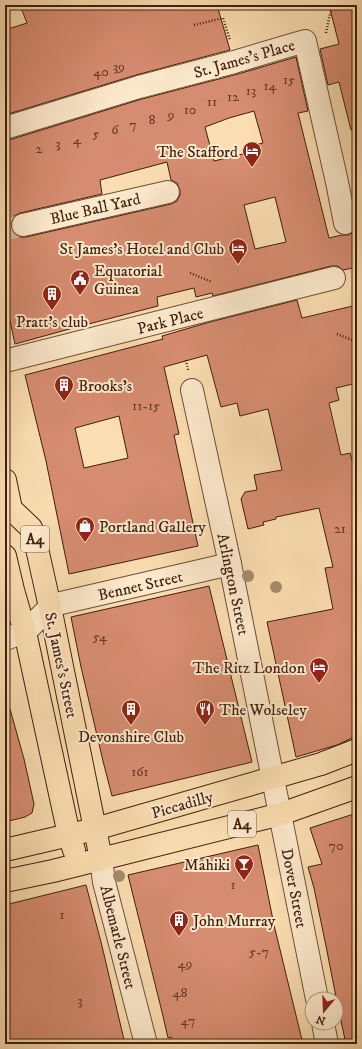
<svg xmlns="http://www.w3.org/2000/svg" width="362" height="1049" viewBox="0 0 362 1049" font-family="'IM FELL DW Pica',serif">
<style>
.building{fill:#d68c70;stroke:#401e0f;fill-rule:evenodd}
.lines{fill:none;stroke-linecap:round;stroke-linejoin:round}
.minor-tunnel{stroke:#d5b790;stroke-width:22;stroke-dasharray:22 11;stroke-linecap:butt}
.minor-casing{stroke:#6e4e37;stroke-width:24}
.major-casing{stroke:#401e0f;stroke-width:24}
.path{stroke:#401e0f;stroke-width:2.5;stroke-dasharray:1 2;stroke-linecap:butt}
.minor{stroke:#fce9cc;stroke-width:22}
.major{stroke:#faddb0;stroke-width:22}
.tree{fill:#a58a68}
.labels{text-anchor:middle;stroke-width:4;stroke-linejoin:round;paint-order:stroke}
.number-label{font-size:14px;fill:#663a27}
.shield{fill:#fce9cc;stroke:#785b48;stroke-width:1}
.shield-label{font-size:15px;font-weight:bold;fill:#401e0f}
.street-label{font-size:16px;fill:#401e0f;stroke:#fce9cc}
.poi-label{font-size:16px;fill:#401e0f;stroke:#fce9cc;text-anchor:start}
</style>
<rect width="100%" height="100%" fill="#faddb0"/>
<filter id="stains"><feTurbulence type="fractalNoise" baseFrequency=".005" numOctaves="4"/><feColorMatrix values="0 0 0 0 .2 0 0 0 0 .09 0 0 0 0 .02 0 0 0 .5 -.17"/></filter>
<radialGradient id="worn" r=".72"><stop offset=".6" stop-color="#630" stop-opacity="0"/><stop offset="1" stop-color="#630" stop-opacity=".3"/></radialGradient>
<!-- building -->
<g class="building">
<polygon points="20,5 217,5 230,50 136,75 5,115 5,30 27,23"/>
<polygon points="329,5 357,5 357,130 351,130 339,82 328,85 320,49 339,44"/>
<path d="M296 57 308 111 298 113 329 238 342 235H348L357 231V267L343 270 338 266H331L213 296 212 293 196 297 194 288 157 297 158 306 73 328 15 344 5 298V140H9L142 99 238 74ZM254 111 263 143 247 147 243 154 214 161 205 127 229 118ZM167 162 171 180 177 183 180 190V195L177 201 171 204 26 237H19L14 234 11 228V221L14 216 20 213 102 194 100 180ZM275 197 286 242 255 249 244 205Z"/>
<path d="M297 300 302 318 357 305V383L336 388 339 400 329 403 341 455 350 453 352 461 357 460V539L354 540 357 555V738H352L337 745 296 757 267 622 333 609 325 568 333 567 319 508 276 517V519L263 522 264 525 248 529 241 499 245 492 257 490 254 475 282 470 268 409 240 416 237 403 221 407 207 355 164 367 179 434 174 435 198 546 69 574 46 461 25 375 163 339 162 336 210 322ZM119 416 128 458 84 468 75 428Z"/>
<polygon points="209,586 252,762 112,796 103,761 81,667 71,617"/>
<polygon points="10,709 24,759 34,804 32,813 25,817 5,822 5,710"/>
<polygon points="357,813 357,1044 346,1044 338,1007 326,946 314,888 308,867 322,864 310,828"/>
<polygon points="258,845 274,925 303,1044 173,1044 171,1037 168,1038 162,1012 128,875"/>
<polygon points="86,885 102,946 125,1044 5,1044 5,905"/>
</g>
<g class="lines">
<!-- minor-tunnel -->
<polyline class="minor-tunnel" points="5,230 23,225"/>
<defs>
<g id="minor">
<polyline points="5,128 139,87 234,62 305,41 337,182 345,223"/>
<polyline points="23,225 168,192"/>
<polyline points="5,361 334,278"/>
<polyline points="192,390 230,564 317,999"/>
<polyline points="5,639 25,632 50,607 61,603 230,564"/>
<polyline points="101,859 104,882 146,1044"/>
<polyline points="323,1023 327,1044"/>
</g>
<g id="major">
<polyline points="5,480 11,509 31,528 34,535 50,607 95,829 101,859"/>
<polyline points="5,556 13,590 25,632 69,835 74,850"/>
<polyline points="5,850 95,829 321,764 357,750"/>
<polyline points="5,881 53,871 281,814 357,787"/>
</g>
</defs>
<!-- minor casing -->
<use href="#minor" class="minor-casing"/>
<!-- major casing -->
<use href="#major" class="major-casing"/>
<!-- path -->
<g class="path">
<polyline points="346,5 347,9 357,7"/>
<polyline points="194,25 223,18 230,40"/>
<polyline points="326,33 330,14 334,5"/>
<polyline points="190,273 212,282"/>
<polyline points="337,334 357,342"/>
<polyline points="186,360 188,370"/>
</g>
<!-- minor -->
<use href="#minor" class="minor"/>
<!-- major -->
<use href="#major" class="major"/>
</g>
<!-- trees -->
<g class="tree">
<circle cx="248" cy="576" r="6"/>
<circle cx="276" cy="587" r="6"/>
<circle cx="119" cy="876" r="6"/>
</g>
<!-- icons -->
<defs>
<symbol id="hotel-pin" viewBox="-11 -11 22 30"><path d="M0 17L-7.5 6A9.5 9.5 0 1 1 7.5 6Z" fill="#8f2418" stroke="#fce9cc"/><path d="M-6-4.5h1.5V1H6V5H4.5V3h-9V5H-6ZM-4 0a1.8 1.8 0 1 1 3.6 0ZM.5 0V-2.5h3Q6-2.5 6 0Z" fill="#fff"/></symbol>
<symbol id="civic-pin" viewBox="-11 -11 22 30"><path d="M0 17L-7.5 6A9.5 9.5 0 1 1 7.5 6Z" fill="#8f2418" stroke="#fce9cc"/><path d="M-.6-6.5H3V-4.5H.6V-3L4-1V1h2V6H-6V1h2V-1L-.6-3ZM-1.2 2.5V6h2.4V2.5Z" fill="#fff"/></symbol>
<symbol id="building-pin" viewBox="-11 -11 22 30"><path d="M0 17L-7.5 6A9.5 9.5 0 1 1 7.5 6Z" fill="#8f2418" stroke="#fce9cc"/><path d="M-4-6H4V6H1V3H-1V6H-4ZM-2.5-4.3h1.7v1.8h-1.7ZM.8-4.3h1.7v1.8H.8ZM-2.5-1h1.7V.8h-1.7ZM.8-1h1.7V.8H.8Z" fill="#fff"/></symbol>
<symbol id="shop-pin" viewBox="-11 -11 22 30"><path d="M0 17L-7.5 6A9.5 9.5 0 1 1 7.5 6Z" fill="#8f2418" stroke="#fce9cc"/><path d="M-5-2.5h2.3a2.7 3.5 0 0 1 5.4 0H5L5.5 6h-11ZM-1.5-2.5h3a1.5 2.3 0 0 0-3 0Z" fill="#fff"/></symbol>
<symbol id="restaurant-pin" viewBox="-11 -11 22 30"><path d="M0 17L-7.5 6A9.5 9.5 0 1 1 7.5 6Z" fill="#8f2418" stroke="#fce9cc"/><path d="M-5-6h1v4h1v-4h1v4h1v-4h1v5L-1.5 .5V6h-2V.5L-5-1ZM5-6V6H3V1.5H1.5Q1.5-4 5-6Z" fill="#fff"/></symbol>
<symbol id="bar-pin" viewBox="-11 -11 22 30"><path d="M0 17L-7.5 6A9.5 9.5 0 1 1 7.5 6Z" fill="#8f2418" stroke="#fce9cc"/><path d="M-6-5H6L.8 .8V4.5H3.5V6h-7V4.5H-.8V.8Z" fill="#fff"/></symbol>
</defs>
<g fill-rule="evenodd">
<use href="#hotel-pin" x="241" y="140" width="22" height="30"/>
<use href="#hotel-pin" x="227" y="237" width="22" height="30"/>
<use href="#civic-pin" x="69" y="268" width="22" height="30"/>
<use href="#building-pin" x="41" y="283" width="22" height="30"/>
<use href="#building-pin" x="53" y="374" width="22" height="30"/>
<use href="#shop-pin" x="74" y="515" width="22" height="30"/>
<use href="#hotel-pin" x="308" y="656" width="22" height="30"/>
<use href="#building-pin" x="120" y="698" width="22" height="30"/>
<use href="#restaurant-pin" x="194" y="698" width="22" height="30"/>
<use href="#bar-pin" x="233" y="853" width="22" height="30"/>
<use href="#building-pin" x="168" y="909" width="22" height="30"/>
</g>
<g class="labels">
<!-- number labels -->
<g class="number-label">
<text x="119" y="71">39</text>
<text x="101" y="76">40</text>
<text x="289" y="84">15</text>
<text x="270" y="90">14</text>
<text x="251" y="95">13</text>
<text x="233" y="101">12</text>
<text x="212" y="106">11</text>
<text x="190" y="114">10</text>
<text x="171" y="119">9</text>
<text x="152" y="124">8</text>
<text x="133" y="129">7</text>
<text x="115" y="134">6</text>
<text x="96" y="138">5</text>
<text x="77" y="144">4</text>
<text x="58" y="148">3</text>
<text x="39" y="153">2</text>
<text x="146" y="410">11-15</text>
<text x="340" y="533">21</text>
<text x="100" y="641">54</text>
<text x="140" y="776">161</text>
<text x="336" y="850">70</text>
<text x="233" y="889">1</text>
<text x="62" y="919">1</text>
<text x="259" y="956">5-7</text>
<text x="185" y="968">49</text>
<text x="180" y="997">48</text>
<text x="80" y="1005">3</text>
<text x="188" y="1025">47</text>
</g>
<!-- shield labels -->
<g class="shield">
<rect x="21" y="526" width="28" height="26" rx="3"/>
<rect x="228" y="811" width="28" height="26" rx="3"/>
</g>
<g class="shield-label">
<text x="35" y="544">A4</text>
<text x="242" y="829">A4</text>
</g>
<!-- street labels -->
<g class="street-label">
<text transform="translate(244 58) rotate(-16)" y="6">St. James's Place</text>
<text transform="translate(95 208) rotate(-13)" y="6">Blue Ball Yard</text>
<text transform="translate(170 320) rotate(-14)" y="6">Park Place</text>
<text transform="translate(234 584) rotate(78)" y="6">Arlington Street</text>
<text transform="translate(140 585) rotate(-13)" y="6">Bennet Street</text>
<text transform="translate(62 665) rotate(78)" y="6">St. James's Street</text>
<text transform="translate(182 804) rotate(-16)" y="6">Piccadilly</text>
<text transform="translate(295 888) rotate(79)" y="6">Dover Street</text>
<text transform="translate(119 937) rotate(76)" y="6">Albemarle Street</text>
</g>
<!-- poi labels -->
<g class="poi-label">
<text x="238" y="157" text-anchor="end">The Stafford</text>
<text x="224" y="254" text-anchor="end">St James's Hotel and Club</text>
<text x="94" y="276">Equatorial<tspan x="94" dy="18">Guinea</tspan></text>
<text x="52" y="327" text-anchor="middle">Pratt's club</text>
<text x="78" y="391">Brooks's</text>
<text x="99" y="532">Portland Gallery</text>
<text x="305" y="673" text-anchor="end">The Ritz London</text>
<text x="219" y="715">The Wolseley</text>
<text x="131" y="742" text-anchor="middle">Devonshire Club</text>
<text x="230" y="870" text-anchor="end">Mahiki</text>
<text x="193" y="926">John Murray</text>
</g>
</g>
<!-- margin -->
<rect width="362" height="1049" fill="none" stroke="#faddb0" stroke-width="20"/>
<rect x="6" y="6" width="350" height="1037" fill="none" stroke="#401e0f" stroke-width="2"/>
<rect x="10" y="10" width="342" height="1029" fill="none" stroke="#401e0f"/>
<!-- north arrow -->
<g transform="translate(324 1011) rotate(199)"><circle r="19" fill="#fce9cc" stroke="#b19880"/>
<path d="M0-3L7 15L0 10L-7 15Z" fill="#8f2418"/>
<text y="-6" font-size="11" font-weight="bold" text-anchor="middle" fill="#401e0f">N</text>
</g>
<rect width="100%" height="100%" filter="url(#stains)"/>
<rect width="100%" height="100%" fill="url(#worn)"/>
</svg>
